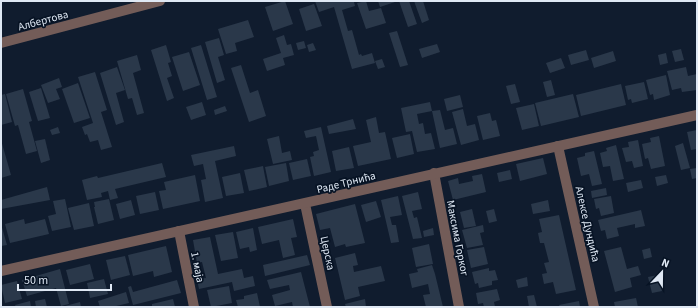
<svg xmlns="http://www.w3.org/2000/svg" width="698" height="308" viewBox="0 0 698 308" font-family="'Source Sans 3',sans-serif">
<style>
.building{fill:#2a384a}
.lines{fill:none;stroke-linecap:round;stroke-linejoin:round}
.minor{stroke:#735c58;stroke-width:10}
.labels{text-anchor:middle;stroke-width:3.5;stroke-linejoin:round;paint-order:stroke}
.street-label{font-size:11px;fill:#dfe8f4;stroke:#071324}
</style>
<rect width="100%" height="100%" fill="#101c2e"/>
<!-- building -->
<g class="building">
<polygon points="285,1 293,24 273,31 265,7"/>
<polygon points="315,1 357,1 354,2 355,6 342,10 348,31 352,30 359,55 361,54 362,56 372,53 375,63 352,69 334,7 319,12"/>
<polygon points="366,1 369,11 381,8 386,23 366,29 357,3"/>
<polygon points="378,1 398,1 380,7"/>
<polygon points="399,1 409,1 417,24 408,27"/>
<polygon points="414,1 423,1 429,20 422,23"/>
<polygon points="314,4 322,26 306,31 299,9"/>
<polygon points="248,20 254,37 235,43 237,51 226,54 218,29"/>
<polygon points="397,31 408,65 400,67 389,33"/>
<polygon points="284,35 287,45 291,44 294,55 283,58 285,65 267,71 263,59 281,53 276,38"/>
<polygon points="219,38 224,55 218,57 225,80 217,83 205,42"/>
<polygon points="304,41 306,48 298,50 296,43"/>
<polygon points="313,43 316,50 309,52 307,45"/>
<polygon points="437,44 440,52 422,58 419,49"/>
<polygon points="166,45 171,62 168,63 172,76 167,78 174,98 167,101 151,50"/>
<polygon points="201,45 217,97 207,100 191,48"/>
<polygon points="681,49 684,60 675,62 672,51"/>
<polygon points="586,50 589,60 571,65 568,55"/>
<polygon points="613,51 616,61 594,68 591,58"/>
<polygon points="189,52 200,85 183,91 172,57"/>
<polygon points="666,53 668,63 660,65 658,55"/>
<polygon points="137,55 141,70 133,73 144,113 137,115 132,98 128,99 117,61"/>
<polygon points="561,58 565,68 550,73 546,63"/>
<polygon points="382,59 385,67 378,69 375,61"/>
<polygon points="241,65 250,93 258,90 266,116 249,122 231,68"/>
<polygon points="117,67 125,90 116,93 124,122 116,125 100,73"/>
<polygon points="686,67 688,76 697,74 697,90 682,92 681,88 672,90 667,71"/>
<polygon points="95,72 107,110 101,112 112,147 101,150 98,140 90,142 87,134 85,135 82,127 93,123 78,77"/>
<polygon points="666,75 670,95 654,100 653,94 650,95 646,80"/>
<polygon points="59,78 62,87 56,89 60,99 48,103 41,85"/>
<polygon points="551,80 555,95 547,97 543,82"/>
<polygon points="644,82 648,99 632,103 631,99 628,100 625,86"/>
<polygon points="78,83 90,118 74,123 62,89"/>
<polygon points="515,84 520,102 511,104 506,86"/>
<polygon points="621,84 626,105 581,116 576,95"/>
<polygon points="41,88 50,118 38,121 29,92"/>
<polygon points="23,89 32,121 29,122 37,151 26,154 18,125 15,126 6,94"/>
<polygon points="5,94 12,122 1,125 1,95"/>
<polygon points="573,94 579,117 541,126 535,103"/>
<polygon points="460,95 463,107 447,111 444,99"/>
<polygon points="202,102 206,115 191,120 186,107"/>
<polygon points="430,102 432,111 417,114 419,124 423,123 425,134 431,133 435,149 417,152 412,131 406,132 401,108"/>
<polygon points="534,104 539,126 522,130 516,108"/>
<polygon points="225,106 227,111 215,115 214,110"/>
<polygon points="463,109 467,126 475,124 479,140 461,145 452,112"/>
<polygon points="440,110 445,130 453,128 457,144 440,148 432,111"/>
<polygon points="490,113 492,121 496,120 500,136 483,140 477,116"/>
<polygon points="376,117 379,133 385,132 391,159 358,166 353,146 371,142 366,120"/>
<polygon points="353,119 356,129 329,134 327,126"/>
<polygon points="58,127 60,133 52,135 50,130"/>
<polygon points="321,127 331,172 314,176 310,157 314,156 313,152 319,150 316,136 306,138 304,131"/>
<polygon points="697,130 697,149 691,150 687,132"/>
<polygon points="410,134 414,154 397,158 392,138"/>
<polygon points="279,136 282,153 290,151 292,160 273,164 267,139"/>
<polygon points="659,136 665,166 651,169 648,158 645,159 642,144 651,142 650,138"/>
<polygon points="45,139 50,160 41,163 35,141"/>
<polygon points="1,140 11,175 1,178"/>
<polygon points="638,140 643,166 634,168 632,161 626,162 622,148 629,147 628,142"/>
<polygon points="683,143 690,168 681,170 675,146"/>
<polygon points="616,145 624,179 613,181 610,166 603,167 600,153 607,151 606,148"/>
<polygon points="234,146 236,156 215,161 223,198 205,202 201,180 206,179 203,164 194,166 191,155"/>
<polygon points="349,147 354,168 336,171 332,151"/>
<polygon points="594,151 602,184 592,186 589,174 581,176 577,158 585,156 585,153"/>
<polygon points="543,158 547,174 520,181 516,164"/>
<polygon points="307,159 311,176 293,180 289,163"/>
<polygon points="162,163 166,177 115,189 118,198 110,200 108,191 101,193 102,197 87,200 82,180 97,176 98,178"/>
<polygon points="286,163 289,181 269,186 265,167"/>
<polygon points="263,166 267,187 249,191 244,170"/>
<polygon points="697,168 697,178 692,179 690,169"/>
<polygon points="510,170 512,179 499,182 497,173"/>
<polygon points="240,173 244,193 226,196 222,177"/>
<polygon points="482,174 486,192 453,200 448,181 458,178 459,184 473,181 472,176"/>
<polygon points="195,175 200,201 163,209 159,191 166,190 164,182"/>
<polygon points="666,175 668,183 657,186 655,177"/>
<polygon points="641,180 643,188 628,192 626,183"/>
<polygon points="47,187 50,200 1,209 1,200"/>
<polygon points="606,188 607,195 592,198 591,191"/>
<polygon points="155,192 159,210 140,214 136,196"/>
<polygon points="418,192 422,209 412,211 414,218 417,217 422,238 413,239 402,196"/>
<polygon points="398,196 402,215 390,217 392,225 396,225 399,242 391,243 381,200"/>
<polygon points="611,196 614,213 601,216 599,208 596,209 594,199"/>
<polygon points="65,199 71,227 52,231 48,216 56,214 53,201"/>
<polygon points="109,199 114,220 98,224 94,207 95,207 94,202"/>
<polygon points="131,200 135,215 120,219 116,204"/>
<polygon points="548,200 550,211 533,214 531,204"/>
<polygon points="376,201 381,217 366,222 361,205"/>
<polygon points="89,203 94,226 74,230 68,208"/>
<polygon points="355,204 365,243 346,247 345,244 335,247 330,228 320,230 316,214"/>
<polygon points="472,209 476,226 464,228 460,212"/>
<polygon points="494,209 497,221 489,223 486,211"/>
<polygon points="641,210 645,226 635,228 635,224 617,228 619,236 607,239 605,230 601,231 598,220"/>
<polygon points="559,215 576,290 556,294 553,282 544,284 542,274 547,273 544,263 549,262 544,243 540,243 538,233 542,232 539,219"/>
<polygon points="24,219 25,224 45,219 49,234 10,243 5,224"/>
<polygon points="293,219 297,237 291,238 295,255 283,258 279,240 262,244 258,227"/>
<polygon points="1,224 7,245 1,246"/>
<polygon points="483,225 484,232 480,233 483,245 467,248 462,230"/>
<polygon points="253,228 257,250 250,252 249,247 240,249 236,232"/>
<polygon points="433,228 434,235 424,237 423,231"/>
<polygon points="233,232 238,258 221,261 215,235"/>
<polygon points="210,237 218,274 242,269 244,278 253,276 255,286 234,291 232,282 199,289 197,279 206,278 202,262 197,263 193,240"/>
<polygon points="429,244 433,264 416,267 412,248"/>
<polygon points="166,246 172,272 154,277 153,271 133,276 128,255"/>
<polygon points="484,247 488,264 471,268 467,250"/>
<polygon points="621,247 627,269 638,266 641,275 630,278 632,287 615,292 604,251"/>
<polygon points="650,248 652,257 644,259 642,250"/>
<polygon points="355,253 358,265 353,266 354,272 381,266 385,281 358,287 360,296 345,300 335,258"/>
<polygon points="307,255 310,265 265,276 263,265"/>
<polygon points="125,256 130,275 111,280 106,260"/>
<polygon points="90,264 94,279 70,285 66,270"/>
<polygon points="432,265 435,274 443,307 426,307 423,295 430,294 428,284 412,288 409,274 418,272 417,269"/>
<polygon points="489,268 489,271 495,270 498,280 492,281 492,285 479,288 478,283 475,284 472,272"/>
<polygon points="60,269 69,304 61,306 56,288 27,296 22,280"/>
<polygon points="301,272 310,307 293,307 292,302 275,306 272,295 290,290 289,285 270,289 267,280"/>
<polygon points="658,275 662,291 652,293 648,277"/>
<polygon points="527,277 528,286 518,288 516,280"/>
<polygon points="104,279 108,294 90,298 87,283"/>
<polygon points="177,280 181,293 133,305 128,287 131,286 133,292"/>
<polygon points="17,281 22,299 5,303 1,285"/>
<polygon points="229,286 232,303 211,307 207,290"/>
<polygon points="497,289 500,300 494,302 495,307 484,307 483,303 478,304 476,293"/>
<polygon points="126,292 129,303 112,307 100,307 98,301"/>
<polygon points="257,293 260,307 238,307 236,300 244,299 244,296"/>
<polygon points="534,295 537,307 529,307 527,296"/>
<polygon points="636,298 638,307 615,307 614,302"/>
<polygon points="45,299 47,307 36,307 35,301"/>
<polygon points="173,299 175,307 152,307 152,304"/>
<polygon points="365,299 366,307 346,307 345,304"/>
<polygon points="30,301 31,307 16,307 15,305"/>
<polygon points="579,301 580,307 560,307 559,305"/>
<polygon points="80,302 81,307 65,307 65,306"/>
</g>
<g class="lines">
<!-- minor -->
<g class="minor">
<polyline points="1,43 160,1"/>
<polyline points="558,146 594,307"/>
<polyline points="434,173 459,307"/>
<polyline points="305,204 327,307"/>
<polyline points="179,231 194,307"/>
<polyline points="1,271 697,115"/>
</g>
</g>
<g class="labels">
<!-- street labels -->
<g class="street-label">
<text transform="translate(43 20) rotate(-15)" y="4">Албертова</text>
<text transform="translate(346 182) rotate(-14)" y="4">Раде Трнића</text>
<text transform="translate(588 224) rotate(77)" y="4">Алексе Дундића</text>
<text transform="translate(458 238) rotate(79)" y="4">Максима Горког</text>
<text transform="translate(328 253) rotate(78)" y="4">Церска</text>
<text transform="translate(198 267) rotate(79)" y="4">1. маја</text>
</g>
</g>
<!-- border -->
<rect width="698" height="308" fill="none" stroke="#dfe8f4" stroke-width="4"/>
<!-- north arrow -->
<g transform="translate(662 272) rotate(22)" stroke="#071324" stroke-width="3" paint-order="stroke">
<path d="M0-3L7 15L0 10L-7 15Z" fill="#dfe8f4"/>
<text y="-6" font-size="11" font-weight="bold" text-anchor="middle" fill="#dfe8f4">N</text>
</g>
<!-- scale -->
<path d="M18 284v6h93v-6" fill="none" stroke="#dfe8f4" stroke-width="2"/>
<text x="24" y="284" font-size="12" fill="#dfe8f4" stroke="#071324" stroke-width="3" paint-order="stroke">50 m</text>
</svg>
